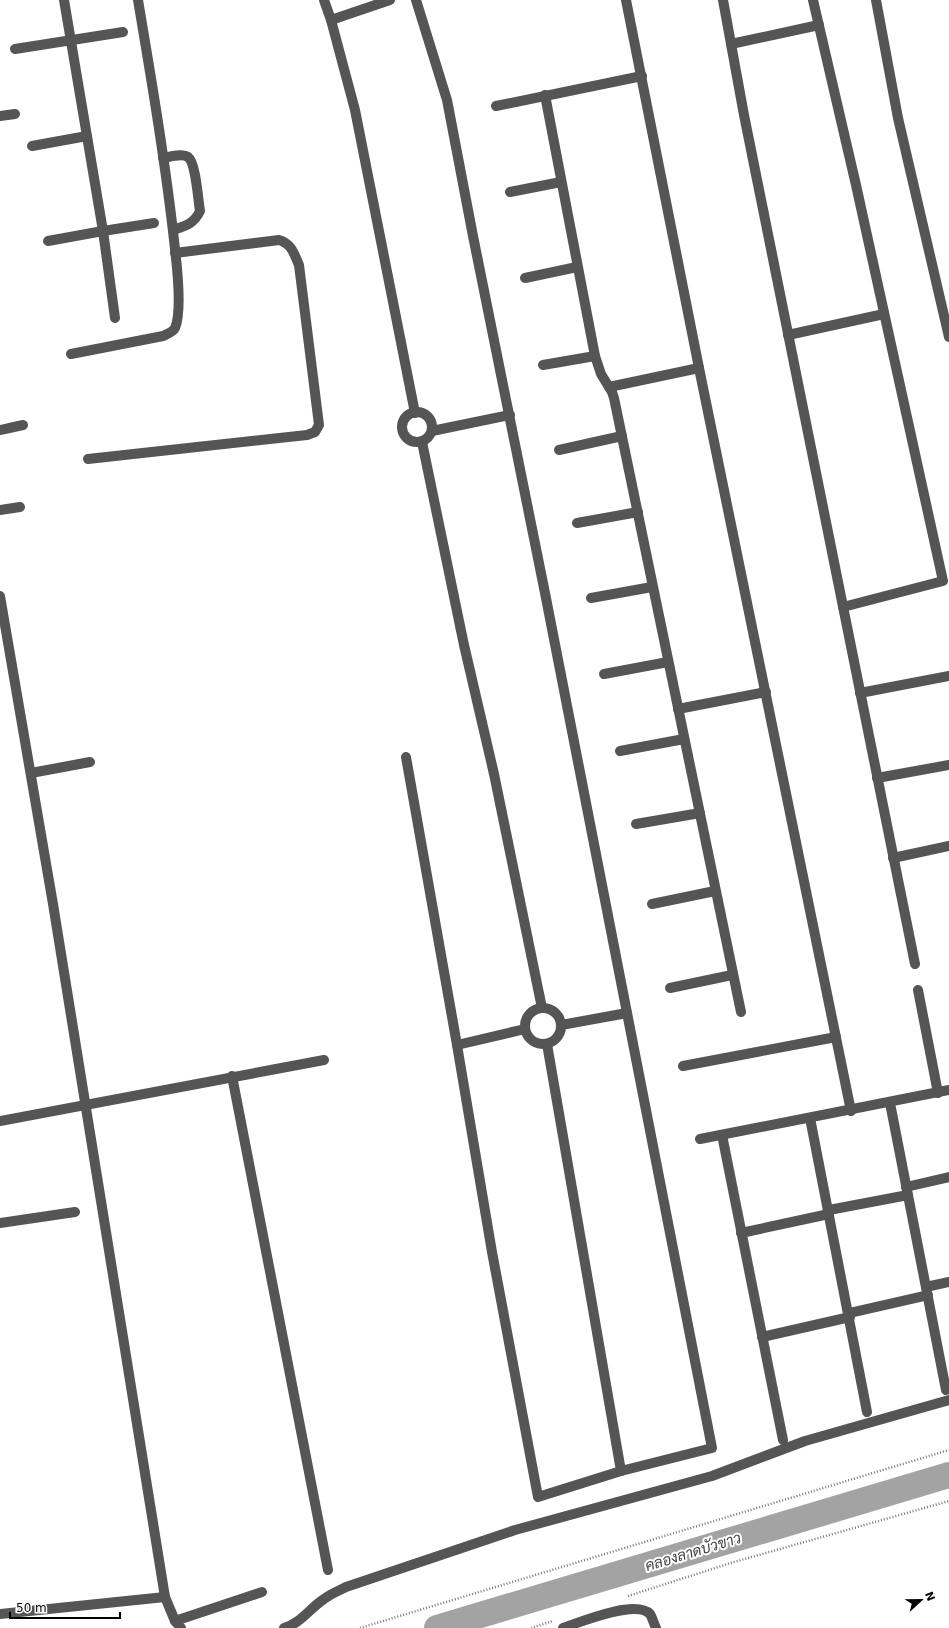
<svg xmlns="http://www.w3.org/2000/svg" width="949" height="1628" viewBox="0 0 949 1628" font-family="'DejaVu Sans',Sarabun,sans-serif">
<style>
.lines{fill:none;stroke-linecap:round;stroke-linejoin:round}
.river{stroke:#a3a3a3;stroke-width:26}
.path{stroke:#777;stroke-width:2.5;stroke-dasharray:1 2;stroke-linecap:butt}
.minor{stroke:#555;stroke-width:10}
.labels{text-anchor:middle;stroke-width:4;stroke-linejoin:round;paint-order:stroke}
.water-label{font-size:15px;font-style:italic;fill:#444;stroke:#fff}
</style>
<rect width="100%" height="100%" fill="#fff"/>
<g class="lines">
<!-- river -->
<polyline class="river" points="437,1628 949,1475"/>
<!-- path -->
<g class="path">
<polyline points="628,1596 734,1562 949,1501"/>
<polyline points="360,1628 949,1450"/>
<polyline points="531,1628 553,1621"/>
</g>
<!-- minor -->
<g class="minor">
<polyline points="64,0 103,231 115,318"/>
<polyline points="324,0 331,20 355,110 415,413"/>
<polyline points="416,0 447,100 473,236 545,593 712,1448 621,1471"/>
<polyline points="626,0 699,368 851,1111"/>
<polyline points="723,0 744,115 915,964"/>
<polyline points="813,0 856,185 943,581 843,607"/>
<polyline points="876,0 898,118 949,337"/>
<polyline points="331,20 390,0"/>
<polyline points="731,44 819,25"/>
<polyline points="15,49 123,32"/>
<polyline points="545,95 595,356 601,374 612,392 614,398 741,1012"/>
<polyline points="496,106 642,76"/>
<polyline points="0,116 15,114"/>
<polyline points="32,146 87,136"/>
<path d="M163 158C170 157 182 153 188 157 196 163 198 200 200 211 194 224 185 226 173 230"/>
<polyline points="510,192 561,182"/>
<polyline points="48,241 103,231 154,223"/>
<polyline points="525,278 577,267"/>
<polyline points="788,335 884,314"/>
<path d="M71 354 163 336C167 334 173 332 175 328 182 312 177 266 175 249 166 166 152 83 138 0"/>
<polyline points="543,365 595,356"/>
<polyline points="609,387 699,368"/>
<circle cx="417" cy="427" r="15"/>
<polyline points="0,430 23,425"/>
<polyline points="432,431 510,415"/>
<polyline points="422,442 464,645 494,774 542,1008"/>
<polyline points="559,450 622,436"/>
<path d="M88 459 307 435 315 432 319 425 299 265C294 254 292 244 279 240L175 253"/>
<polyline points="0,510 20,507"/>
<polyline points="577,523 638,512"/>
<polyline points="0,596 53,904 165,1597 175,1621 181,1628"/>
<polyline points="591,598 652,587"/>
<polyline points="604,674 668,662"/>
<polyline points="860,693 949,676"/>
<polyline points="678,709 766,692"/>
<polyline points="620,751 684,739"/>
<polyline points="406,757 457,1045 492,1252 538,1497 621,1471 547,1044"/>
<polyline points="31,773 90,762"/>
<polyline points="877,778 949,765"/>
<polyline points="636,824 700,813"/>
<polyline points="893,858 949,846"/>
<polyline points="652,904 715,891"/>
<polyline points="670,988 732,975"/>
<polyline points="918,990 938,1093"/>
<circle cx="543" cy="1026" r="18"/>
<polyline points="561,1025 627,1013"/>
<polyline points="457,1045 525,1029"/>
<polyline points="683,1066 836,1037"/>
<polyline points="232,1076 328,1570"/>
<polyline points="890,1103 946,1390"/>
<polyline points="810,1118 867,1412"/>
<polyline points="0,1121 324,1060"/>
<polyline points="722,1135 783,1440"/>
<polyline points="700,1139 949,1090"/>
<polyline points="906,1187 949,1177"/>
<polyline points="829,1210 908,1195"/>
<polyline points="0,1223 75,1212"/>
<polyline points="741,1233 829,1214"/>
<polyline points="926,1287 949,1282"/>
<polyline points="849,1313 928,1295"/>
<polyline points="762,1337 850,1317"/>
<polyline points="0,1614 165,1597"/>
<polyline points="175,1621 262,1592"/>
<path d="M284 1628C301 1623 309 1609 324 1599 330 1594 338 1591 346 1587L515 1530 712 1476 805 1441 949 1400"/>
<path d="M563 1628C580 1622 636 1599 650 1614 652 1617 654 1624 656 1628"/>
</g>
</g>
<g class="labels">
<!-- water labels -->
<g class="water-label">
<text transform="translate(693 1552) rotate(-17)" y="5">คลองลาดบัวขาว</text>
</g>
</g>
<!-- north arrow -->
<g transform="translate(921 1600) rotate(68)" stroke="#ffffff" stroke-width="3" paint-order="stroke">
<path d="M0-3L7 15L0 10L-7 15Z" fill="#000000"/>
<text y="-6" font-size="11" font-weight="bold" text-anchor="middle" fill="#000000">N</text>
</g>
<!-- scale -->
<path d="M10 1612v6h110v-6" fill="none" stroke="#000000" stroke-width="2"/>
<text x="16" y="1612" font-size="12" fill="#000000" stroke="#ffffff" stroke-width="3" paint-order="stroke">50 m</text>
</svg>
